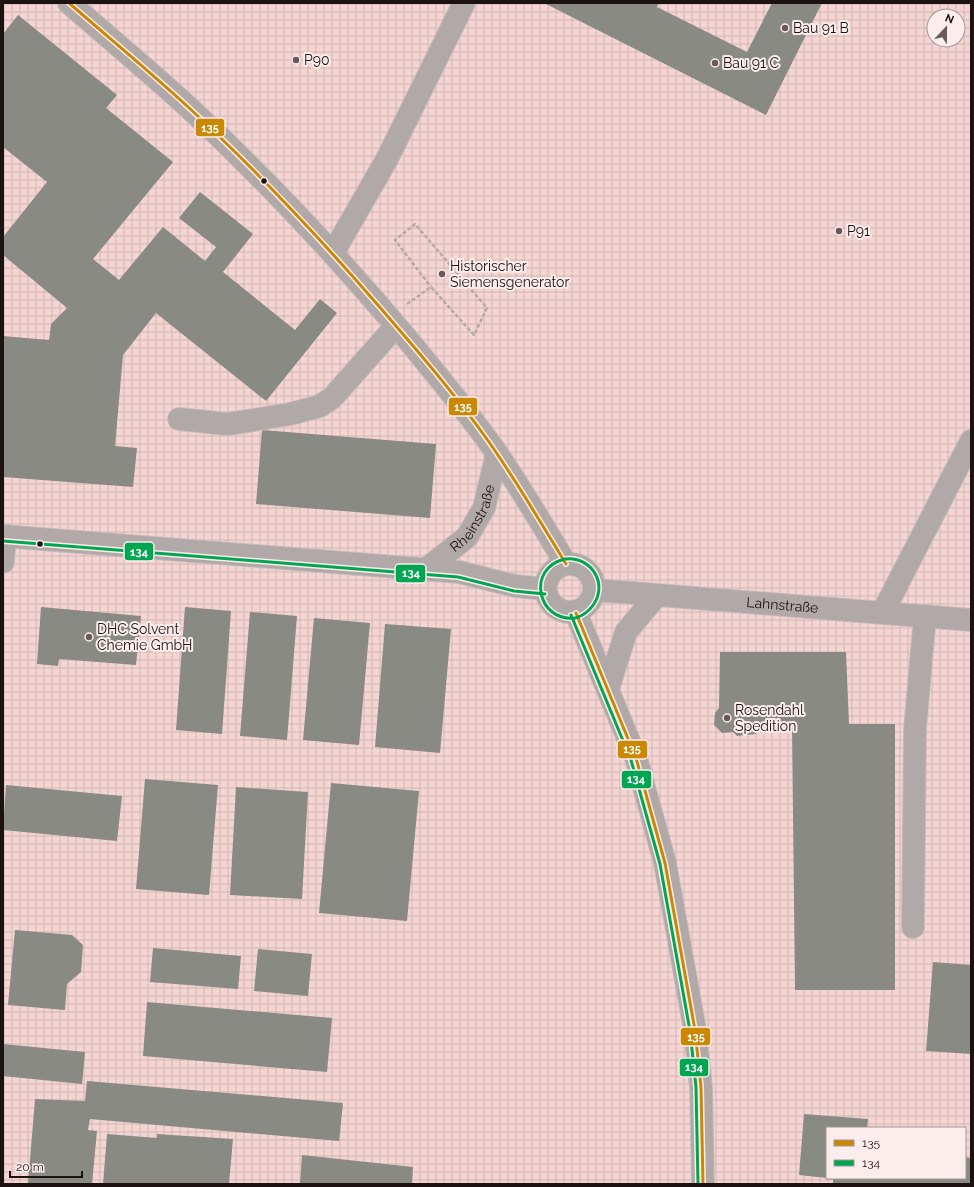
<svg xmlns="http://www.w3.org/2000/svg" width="974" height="1187" viewBox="0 0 974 1187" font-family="Raleway,sans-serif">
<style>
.industrial{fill:url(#industrial-grid);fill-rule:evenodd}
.building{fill:#898a83}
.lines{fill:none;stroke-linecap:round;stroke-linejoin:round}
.minor-casing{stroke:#cbbdbc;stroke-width:24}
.path{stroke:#b5aaa9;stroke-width:2.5;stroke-dasharray:4 2;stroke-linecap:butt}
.minor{stroke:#b1a8a8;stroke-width:22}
.bus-1-casing{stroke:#faedec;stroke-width:6}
.bus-2-casing{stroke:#faedec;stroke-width:6}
.bus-1{stroke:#cb8804;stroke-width:3}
.bus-2{stroke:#00a651;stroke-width:3}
.poi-dot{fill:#685a5a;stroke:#faedec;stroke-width:1.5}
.bus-dot{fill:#1d1212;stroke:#faedec;stroke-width:1.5}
.labels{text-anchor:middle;stroke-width:4;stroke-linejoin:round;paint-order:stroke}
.poi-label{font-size:14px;fill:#1d1212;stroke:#faedec;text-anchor:start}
.street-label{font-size:14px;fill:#1d1212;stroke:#faedec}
.line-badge{stroke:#faedec;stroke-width:1.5}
.badge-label{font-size:11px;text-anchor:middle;font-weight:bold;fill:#fff}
</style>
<defs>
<pattern id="industrial-grid" width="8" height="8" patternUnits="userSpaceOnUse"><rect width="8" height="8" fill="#f5d5d3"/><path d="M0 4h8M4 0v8" fill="none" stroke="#d2b6b4"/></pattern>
</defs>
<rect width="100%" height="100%" fill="#f3e1df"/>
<!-- industrial -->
<path class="industrial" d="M3 3H971V1184H3ZM934 16H958V40H934ZM827 1128H965V1178H827Z"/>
<!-- building -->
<g class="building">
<polygon points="544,3 659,3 657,7 747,52 772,3 822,3 766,115"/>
<polygon points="18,15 117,95 106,108 173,162 93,259 119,280 163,227 205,261 216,247 179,218 200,192 253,234 223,272 295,330 320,299 337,313 266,401 156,313 123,355 115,446 137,448 133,487 3,477 3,336 49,340 51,324 67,308 3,255 3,237 47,182 3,147 3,34"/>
<polygon points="262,430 436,444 430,518 256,504"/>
<polygon points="41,607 141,616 136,665 59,659 58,666 37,664"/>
<polygon points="185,607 231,611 222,734 176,730"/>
<polygon points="250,612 297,616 287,740 240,736"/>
<polygon points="314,618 370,623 359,745 303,740"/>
<polygon points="385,624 451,629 440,753 375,747"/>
<polygon points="720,652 846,652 849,724 895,724 895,990 795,990 792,725 764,726 756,734 737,736 733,732 722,733 714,725 715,713 719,708"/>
<polygon points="145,779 218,785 209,895 136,889"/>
<polygon points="331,783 419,791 407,921 319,913"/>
<polygon points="6,785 122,796 117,841 3,830"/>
<polygon points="236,787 308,792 302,899 230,895"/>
<polygon points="15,930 72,935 83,945 81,972 67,984 65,1010 8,1005"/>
<polygon points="153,948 241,956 238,989 150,982"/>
<polygon points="258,949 312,954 308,996 254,991"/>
<polygon points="933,962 971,965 971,1054 926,1051"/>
<polygon points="147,1002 332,1018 327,1072 143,1056"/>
<polygon points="3,1044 85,1052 82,1084 3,1076"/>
<polygon points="87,1081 343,1103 339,1141 90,1119 88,1130 97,1131 92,1184 28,1184 35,1099 85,1101"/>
<polygon points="804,1114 868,1119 867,1128 827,1128 827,1178 799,1175"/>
<polygon points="107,1134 157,1138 157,1134 233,1139 229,1184 103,1184"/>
<polygon points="302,1155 413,1167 412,1184 300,1184"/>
<polygon points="965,1157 971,1158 971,1184 833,1184 833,1178 965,1178"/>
</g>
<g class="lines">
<defs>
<g id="minor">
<path d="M69 3C108 37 148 70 186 105 267 180 343 262 414 347 442 382 472 417 498 455 522 490 544 527 566 564"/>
<polyline points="333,253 387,159 464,3"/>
<polyline points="179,419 227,424 241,422 290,414 320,406 332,398 396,326"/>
<polyline points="3,536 459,572 515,586 545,589"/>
<polyline points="3,562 5,536"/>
<circle cx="570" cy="588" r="24"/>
<path id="s1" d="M426 569 467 537 484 508 497 453"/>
<path id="s2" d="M595 590 971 620"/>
<polyline points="883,612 971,441"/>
<polyline points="576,613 636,758 665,863 695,1030 701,1087 703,1184"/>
<polyline points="608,689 626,632 657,595"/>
<polyline points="913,927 915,729 925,616"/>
</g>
</defs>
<!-- minor casing -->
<use href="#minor" class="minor-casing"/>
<!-- path -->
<polyline class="path" points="407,304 431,287 474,335 487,308 415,224 395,240 431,287"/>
<!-- minor -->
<use href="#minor" class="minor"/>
<defs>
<g id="bus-1">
<path d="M69 3C108 37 148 70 186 105 254 168 317 235 377 304 416 349 455 394 489 442 517 482 541 523 566 564"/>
<polyline points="576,613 636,758 665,863 695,1030 701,1087 703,1184"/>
</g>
<g id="bus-2">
<polyline points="3,541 458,577 514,591 545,594"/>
<path d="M565 559C526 568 537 622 575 618 580 617 586 613 590 609 610 588 594 556 565 559"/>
<polyline points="571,615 631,760 660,864 690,1031 696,1087 698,1184"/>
</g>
</defs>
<!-- bus-1 casing -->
<use href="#bus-1" class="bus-1-casing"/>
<!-- bus-2 casing -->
<use href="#bus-2" class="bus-2-casing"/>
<!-- bus-1 -->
<use href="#bus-1" class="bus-1"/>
<!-- bus-2 -->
<use href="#bus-2" class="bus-2"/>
</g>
<!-- markers -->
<g class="poi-dot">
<circle cx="785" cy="28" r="4"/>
<circle cx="296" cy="60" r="4"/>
<circle cx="715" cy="63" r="4"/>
<circle cx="839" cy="231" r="4"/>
<circle cx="442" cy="274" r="4"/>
<circle cx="89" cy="637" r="4"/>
<circle cx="727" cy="718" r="4"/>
</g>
<g class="bus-dot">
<circle cx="264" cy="181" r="3.5"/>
<circle cx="40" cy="544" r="3.5"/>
</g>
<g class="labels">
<!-- poi labels -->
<g class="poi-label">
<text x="793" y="33">Bau 91 B</text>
<text x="304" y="65">P90</text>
<text x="723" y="68">Bau 91 C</text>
<text x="847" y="236">P91</text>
<text x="450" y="271">Historischer<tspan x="450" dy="16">Siemensgenerator</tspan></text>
<text x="97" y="634">DHC Solvent<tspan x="97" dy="16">Chemie GmbH</tspan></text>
<text x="735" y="715">Rosendahl<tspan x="735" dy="16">Spedition</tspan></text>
</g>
<!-- street labels -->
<g class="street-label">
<text dy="5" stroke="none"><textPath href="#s1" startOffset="71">Rheinstraße</textPath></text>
<text dy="5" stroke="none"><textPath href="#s2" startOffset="188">Lahnstraße</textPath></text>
</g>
</g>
<g class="line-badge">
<rect x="195" y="118" width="30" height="19" rx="4" fill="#cb8804"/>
<rect x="448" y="397" width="30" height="19" rx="4" fill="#cb8804"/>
<rect x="124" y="542" width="30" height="19" rx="4" fill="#00a651"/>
<rect x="395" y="564" width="31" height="19" rx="4" fill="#00a651"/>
<rect x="617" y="740" width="31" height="19" rx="4" fill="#cb8804"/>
<rect x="621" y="770" width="31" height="19" rx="4" fill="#00a651"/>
<rect x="680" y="1027" width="31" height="19" rx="4" fill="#cb8804"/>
<rect x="679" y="1058" width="30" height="19" rx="4" fill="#00a651"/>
</g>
<g class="badge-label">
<text x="210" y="132">135</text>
<text x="463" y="411">135</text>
<text x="139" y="556">134</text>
<text x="411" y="577">134</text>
<text x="632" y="753">135</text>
<text x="636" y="783">134</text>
<text x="696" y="1041">135</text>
<text x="694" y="1071">134</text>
</g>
<!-- border -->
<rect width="974" height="1187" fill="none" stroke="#1d1212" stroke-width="8"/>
<!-- legend -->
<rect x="826" y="1127" width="140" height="52" fill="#faedec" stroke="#a29595"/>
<rect x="834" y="1140" width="20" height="6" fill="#cb8804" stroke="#a29595"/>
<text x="862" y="1147" font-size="12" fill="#1d1212">135</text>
<rect x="834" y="1160" width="20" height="6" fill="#00a651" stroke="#a29595"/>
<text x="862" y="1167" font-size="12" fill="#1d1212">134</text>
<!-- north arrow -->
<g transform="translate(946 28) rotate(22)"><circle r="19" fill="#faedec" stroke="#a29595"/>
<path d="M0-3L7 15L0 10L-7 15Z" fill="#685a5a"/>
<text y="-6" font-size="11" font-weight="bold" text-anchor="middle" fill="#1d1212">N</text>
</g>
<!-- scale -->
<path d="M10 1171v6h72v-6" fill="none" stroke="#1d1212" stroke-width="2"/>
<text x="16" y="1171" font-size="12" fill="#1d1212" stroke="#faedec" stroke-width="3" paint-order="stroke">20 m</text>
</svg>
